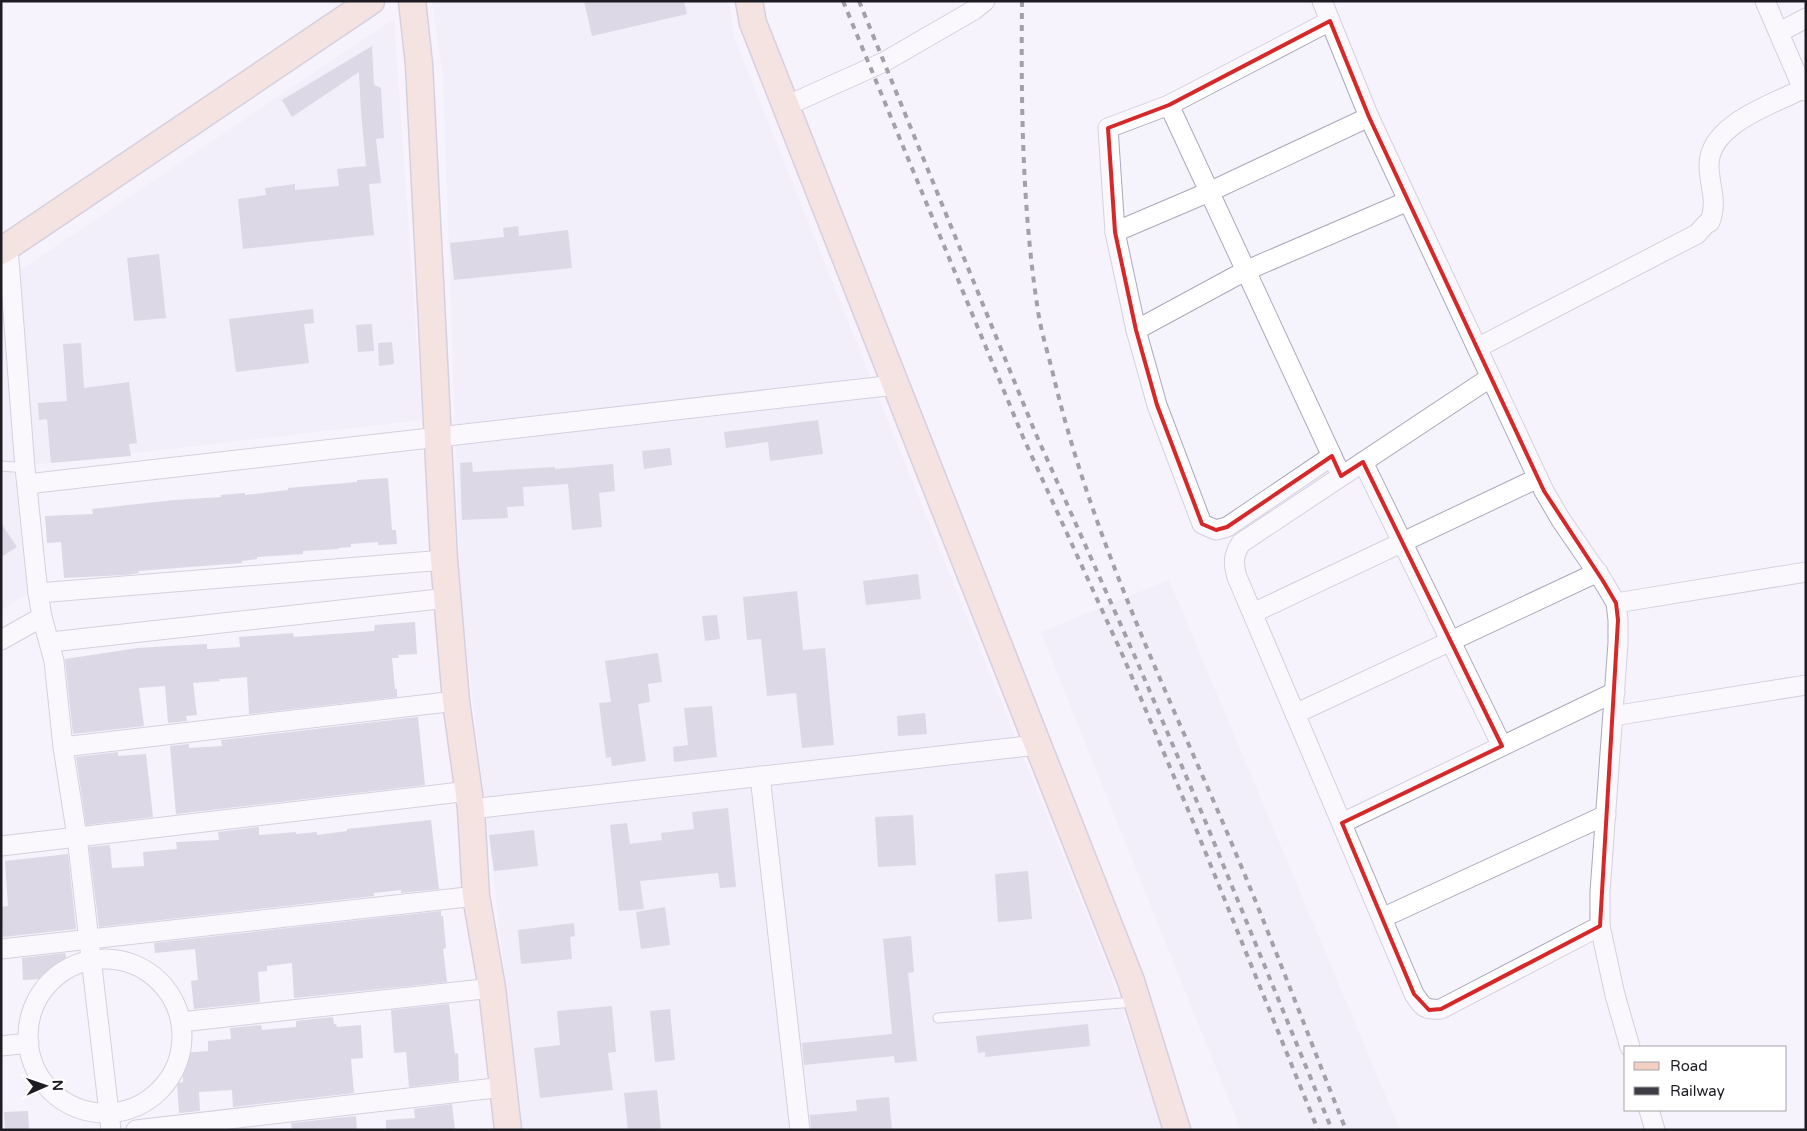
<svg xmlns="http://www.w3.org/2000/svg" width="1807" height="1131" viewBox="0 0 1807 1131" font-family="'Varela Round',sans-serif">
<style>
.built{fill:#edeafb}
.building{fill:#bcb8cc}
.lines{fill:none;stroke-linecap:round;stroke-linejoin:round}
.lane-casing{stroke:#aca8bc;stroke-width:11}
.street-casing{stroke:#aca8bc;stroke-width:21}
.secondary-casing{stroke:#aca8bc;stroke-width:29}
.lane{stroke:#fff;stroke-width:9}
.street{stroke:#fff;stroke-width:19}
.secondary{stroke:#f1d0c2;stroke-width:26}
.rail{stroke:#3e3c44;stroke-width:4;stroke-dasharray:6 6;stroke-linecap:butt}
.marked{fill:none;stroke:#d62828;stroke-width:4;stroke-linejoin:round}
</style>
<rect width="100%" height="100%" fill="#f5f3fc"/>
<!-- built -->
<g class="built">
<polygon points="432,1 729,1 734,37 1109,971 1163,1130 523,1130 461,600 443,77"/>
<polygon points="394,19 422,420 13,467 28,593 1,611 1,283"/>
<polygon points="1169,580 1400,1130 1241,1130 1041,632"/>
</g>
<!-- building -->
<g class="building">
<polygon points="584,1 684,1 687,14 592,36"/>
<polygon points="372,46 374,85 381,88 384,138 376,139 381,183 369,184 374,235 243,249 238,199 266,195 265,188 295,184 295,190 339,186 337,169 366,166 361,113 359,72 292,117 282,100"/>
<polygon points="518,226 519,236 568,230 572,268 454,280 450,243 504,237 503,228"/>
<polygon points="159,254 166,318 134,321 127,258"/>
<polygon points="313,309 314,323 304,324 309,363 236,372 229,319"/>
<polygon points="372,324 374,351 358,352 356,325"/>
<polygon points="392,342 394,364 379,366 378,343"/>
<polygon points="81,343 84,388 129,382 137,443 129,444 131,456 51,463 47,419 39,420 38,403 67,401 63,344"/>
<polygon points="818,420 823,454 770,461 768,442 726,448 724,432"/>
<polygon points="670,448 672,465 644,469 642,451"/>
<polygon points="472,462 473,472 555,467 555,469 613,464 615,491 599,493 602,527 572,530 568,484 523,487 524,506 507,507 508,518 462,520 460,463"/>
<polygon points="388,478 392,530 396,530 397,544 378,545 378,542 351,544 351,547 338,548 338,549 303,551 303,554 257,557 257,559 242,561 242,563 138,571 139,573 125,575 64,578 61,542 47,543 45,516 93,514 92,509 174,500 221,497 221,495 245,493 245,495 288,490 288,488 357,482 357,480"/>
<polygon points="1,523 17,547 1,557"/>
<polygon points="918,574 921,599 866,605 863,581"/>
<polygon points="797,591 803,650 825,648 834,745 802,748 796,693 767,696 761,639 747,640 743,597"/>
<polygon points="717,615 720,639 705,641 702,616"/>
<polygon points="415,622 417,654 398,655 399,658 392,658 395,689 397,689 397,697 249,714 247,677 222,679 219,679 220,681 193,683 197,715 186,716 187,721 168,723 165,686 139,688 144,726 73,734 65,659 138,648 169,646 207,644 207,649 210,649 240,647 239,637 293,633 294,637 374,631 375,625"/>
<polygon points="658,653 662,682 648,684 650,702 638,704 646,761 612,766 611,757 606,758 599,703 611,702 605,661"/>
<polygon points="712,706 717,757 674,762 673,747 688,745 684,708"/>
<polygon points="925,713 927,734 898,736 897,716"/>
<polygon points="418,717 425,785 176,814 170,746 189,744 189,748 222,746 221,740"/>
<polygon points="118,752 118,756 146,754 153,817 86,825 76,757"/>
<polygon points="728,808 736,887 720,888 718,873 640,881 644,909 619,911 610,825 627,823 630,844 662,840 661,833 694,829 692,812"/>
<polygon points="913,815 916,865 878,867 875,817"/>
<polygon points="431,820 439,889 401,893 401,890 374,893 374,896 99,927 89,847 110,845 112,868 144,866 143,852 177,849 176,842 219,840 218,832 259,827 259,835 296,832 296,834 317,832 317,835 347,831 347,829"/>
<polygon points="534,830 538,866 494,871 489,835"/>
<polygon points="68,854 76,929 3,937 1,907 8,906 5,861"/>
<polygon points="1028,871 1032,919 998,922 995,874"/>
<polygon points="665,907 670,945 641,949 636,912"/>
<polygon points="441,911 441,916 443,916 446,948 443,949 447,982 294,998 292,963 267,966 267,971 258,972 260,1002 194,1009 191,981 198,980 195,949 155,953 154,943"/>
<polygon points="574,923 575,936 570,937 572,959 521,964 518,930"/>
<polygon points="911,936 914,972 908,973 917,1061 895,1063 894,1056 804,1065 802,1043 892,1034 883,939"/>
<polygon points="65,953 69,967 55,971 41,977 41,979 23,980 22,958"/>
<polygon points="449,1004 455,1054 458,1053 459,1081 409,1087 406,1052 394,1053 391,1010"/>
<polygon points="612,1006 616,1052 608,1053 613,1090 540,1098 534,1048 560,1045 557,1011"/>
<polygon points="670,1009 675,1060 655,1062 650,1011"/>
<polygon points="333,1017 334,1024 336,1024 337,1027 361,1025 363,1058 351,1059 354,1093 233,1107 232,1090 199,1092 200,1111 179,1113 177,1083 183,1082 182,1053 208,1051 208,1041 231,1039 230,1028 261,1025 262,1030 296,1027 296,1021"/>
<polygon points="1088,1024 1090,1046 985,1057 985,1052 978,1053 976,1036"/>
<polygon points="657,1090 661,1130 628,1130 624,1093"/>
<polygon points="889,1097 892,1130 811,1130 810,1115 857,1111 856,1100"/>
<polygon points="452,1104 455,1130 386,1130 386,1120 415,1118 414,1109"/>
<polygon points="28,1111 29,1130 5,1130 4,1112"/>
<polygon points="356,1116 357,1130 292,1130 291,1123"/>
</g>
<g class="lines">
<defs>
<g id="lane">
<polyline points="1,466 25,468"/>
<polyline points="938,1018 1134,1002"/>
</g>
<g id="street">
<polyline points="1322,1 1369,117 1544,491 1561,520 1603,581 1616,603 1618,620 1618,643 1600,892 1600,926 1615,995 1630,1047"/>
<polyline points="1765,1 1803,89 1806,91"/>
<polyline points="1330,21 1169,105 1108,128 1115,232 1136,330 1157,405 1202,524 1216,530 1227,527 1332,456"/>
<polyline points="1780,32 1806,18"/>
<polyline points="1169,105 1337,467"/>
<polyline points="786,106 884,62 974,10 985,1"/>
<polyline points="1115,232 1209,192 1369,117"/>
<polyline points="8,247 25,468 38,593 42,617 54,661 63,747 77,837 111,1130"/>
<polyline points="1136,330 1245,271 1408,201"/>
<path d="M1477 348 1697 234 1706 224 1710 222C1718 200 1709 186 1709 165 1709 124 1773 104 1803 89"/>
<path d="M1491 377 1241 543C1233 556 1233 563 1237 577L1414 994C1423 1008 1425 1010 1441 1009L1600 926"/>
<polyline points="1363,462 1502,746"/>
<polyline points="27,484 895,385"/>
<polyline points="38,593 444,560"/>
<polyline points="1616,603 1806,572"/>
<polyline points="1253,613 1538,478"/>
<polyline points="1,640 42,617"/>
<polyline points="51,642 448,598"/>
<polyline points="1295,714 1598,572"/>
<polyline points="1613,716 1806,685"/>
<polyline points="63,747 456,701"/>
<polyline points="760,776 800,1130"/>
<polyline points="471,809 1037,745"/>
<polyline points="1342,823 1615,692"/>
<polyline points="1,846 469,791"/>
<polyline points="1382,918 1606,815"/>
<polyline points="1,949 476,896"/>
<circle cx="105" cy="1036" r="77"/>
<polyline points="181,1022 492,988"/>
<polyline points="1,1046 29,1043"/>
<polyline points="1649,1110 1655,1130"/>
<polyline points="136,1130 503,1087"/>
</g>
<g id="secondary">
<polyline points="412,1 419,64 444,560 456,701 471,809 476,896 492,988 508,1130"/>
<polyline points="749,1 753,23 1131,981 1177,1130"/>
<polyline points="1,251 371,1"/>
</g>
</defs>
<!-- lane casing -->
<use href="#lane" class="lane-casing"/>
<!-- street casing -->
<use href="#street" class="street-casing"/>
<!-- secondary casing -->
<use href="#secondary" class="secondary-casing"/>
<!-- lane -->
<use href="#lane" class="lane"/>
<!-- street -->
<use href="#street" class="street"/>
<!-- secondary -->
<use href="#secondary" class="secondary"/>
<!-- rail -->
<g class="rail">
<polyline points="843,1 1023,437 1123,656 1194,824 1318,1130"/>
<polyline points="859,1 1035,432 1136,659 1204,818 1332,1130"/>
<path d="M1022 1C1021 104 1022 208 1038 311 1041 332 1048 353 1053 374 1089 526 1155 667 1217 809 1263 915 1303 1023 1346 1130"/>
</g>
</g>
<!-- marked area -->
<path d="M0 0H1807V1131H0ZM1330 21 1369 117 1544 491 1603 581 1616 603 1618 620 1600 926 1441 1009 1429 1010 1414 994 1342 823 1502 746 1363 462 1341 476 1332 456 1227 527 1216 530 1202 524 1157 405 1136 330 1115 232 1108 128 1169 105Z" fill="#f5f3fc" fill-opacity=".55" fill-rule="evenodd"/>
<path class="marked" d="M1330 21 1369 117 1544 491 1603 581 1616 603 1618 620 1600 926 1441 1009 1429 1010 1414 994 1342 823 1502 746 1363 462 1341 476 1332 456 1227 527 1216 530 1202 524 1157 405 1136 330 1115 232 1108 128 1169 105Z"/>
<!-- border -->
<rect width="1807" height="1131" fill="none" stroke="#1d1c23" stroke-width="5"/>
<!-- legend -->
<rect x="1624" y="1046" width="162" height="65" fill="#ffffff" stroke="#a5a4a7"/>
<rect x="1634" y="1062" width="25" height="8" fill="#f1d0c2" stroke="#a5a4a7"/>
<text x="1670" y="1071" font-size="15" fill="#1d1c23">Road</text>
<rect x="1634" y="1087" width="25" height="8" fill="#3e3c44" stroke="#a5a4a7"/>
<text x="1670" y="1096" font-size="15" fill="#1d1c23">Railway</text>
<!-- north arrow -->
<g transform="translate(45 1086) rotate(88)" stroke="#ffffff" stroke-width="4" paint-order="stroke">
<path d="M0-4L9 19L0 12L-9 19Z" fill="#1d1c23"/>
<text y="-8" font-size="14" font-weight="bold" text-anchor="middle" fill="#1d1c23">N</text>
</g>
</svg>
